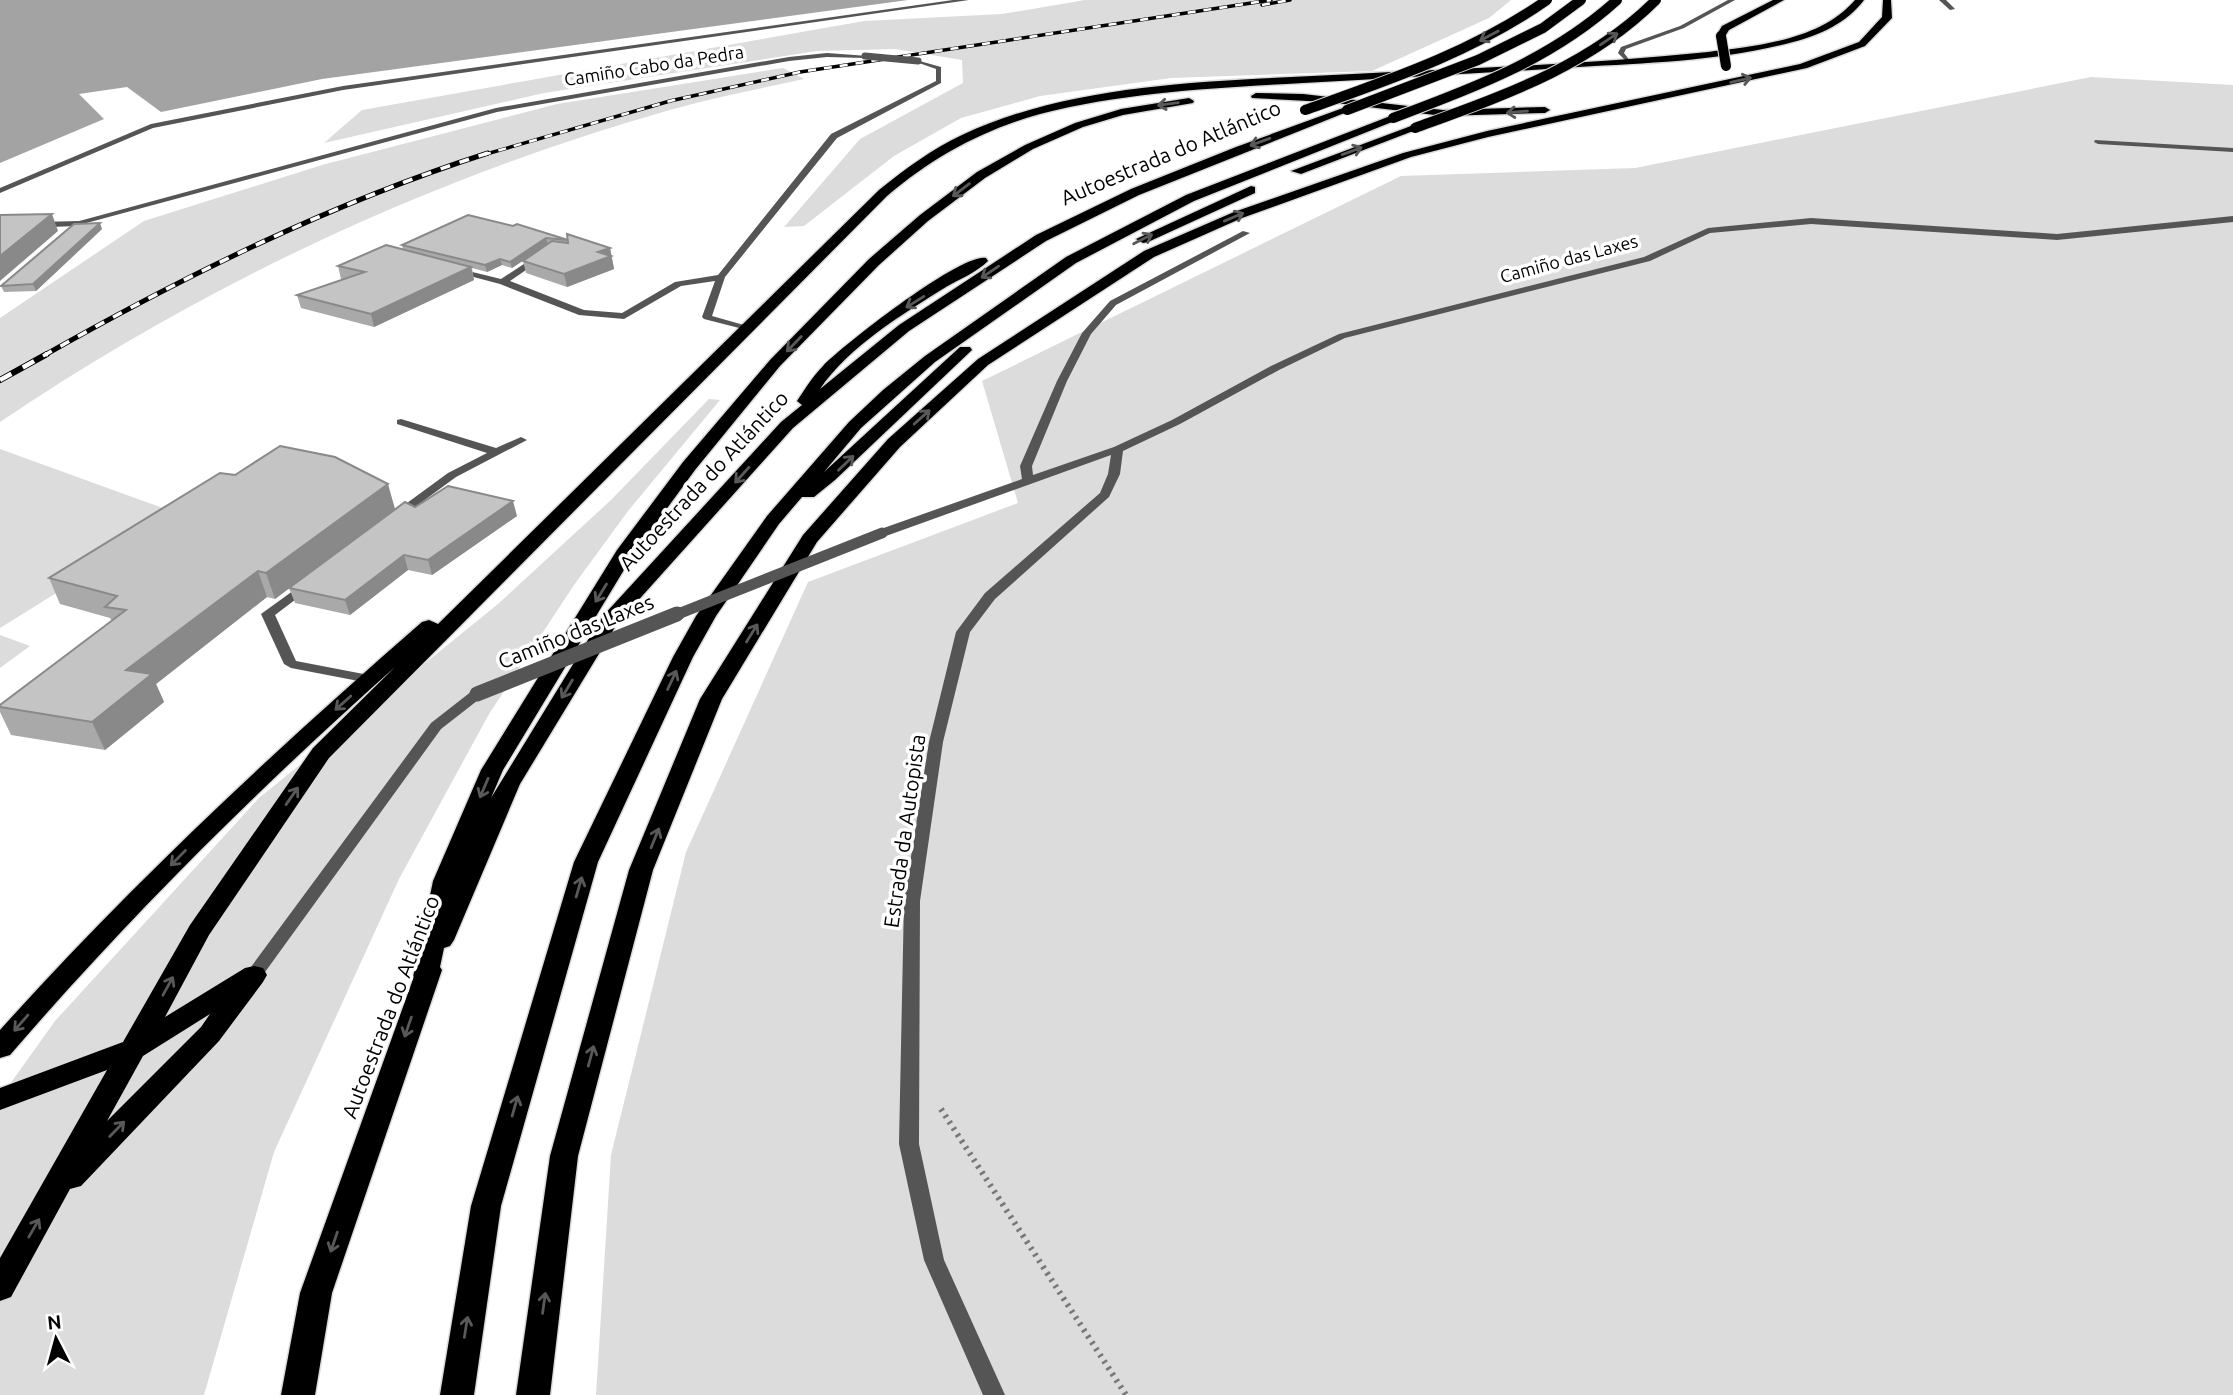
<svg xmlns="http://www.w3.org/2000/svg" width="2233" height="1395" viewBox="0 0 2233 1395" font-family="Ubuntu,sans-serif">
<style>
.green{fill:#dcdcdc}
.water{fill:#a3a3a3}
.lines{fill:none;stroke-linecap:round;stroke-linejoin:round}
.highway-casing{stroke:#dbdbdb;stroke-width:3}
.path{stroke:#777;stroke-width:6;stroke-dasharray:2.5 5;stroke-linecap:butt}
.lane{fill:#555;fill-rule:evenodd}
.street{fill:#555;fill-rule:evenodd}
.highway{fill:#000;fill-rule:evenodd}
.rail-far2-casing{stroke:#000;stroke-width:3.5}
.rail-far1-casing{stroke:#000;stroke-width:5}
.rail-casing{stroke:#000;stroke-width:6}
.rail-far2{stroke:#fff;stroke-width:2.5;stroke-dasharray:8;stroke-linecap:butt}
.rail-far1{stroke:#fff;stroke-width:3.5;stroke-dasharray:10;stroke-linecap:butt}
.rail{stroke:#fff;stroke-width:4.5;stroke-dasharray:13;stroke-linecap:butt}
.highway-bridge-casing{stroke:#dbdbdb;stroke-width:12;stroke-linecap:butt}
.street-bridge-far2{stroke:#555;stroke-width:7}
.street-bridge-far1{stroke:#555;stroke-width:11}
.street-bridge{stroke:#555;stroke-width:15}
.highway-bridge{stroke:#000;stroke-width:10}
.wall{fill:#a9a9a9}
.shaded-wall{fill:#898989}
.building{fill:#c4c4c4;stroke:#898989;stroke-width:2}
.oneway{stroke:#595959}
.labels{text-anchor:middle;stroke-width:7;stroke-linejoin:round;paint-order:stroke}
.far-street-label{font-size:18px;fill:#000;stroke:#fff}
.street-label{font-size:21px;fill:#000;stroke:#fff}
</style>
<rect width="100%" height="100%" fill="#fff"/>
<!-- green -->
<g class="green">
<polygon points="1085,0 1511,0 1489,18 1372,71 1171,78 1040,96 961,118 894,156 804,226 784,227 860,139 963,83 962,60 895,49 817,51 544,93 324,143 362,110 864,21 1002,14"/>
<path d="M783 68 804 79C760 89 714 97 670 110 431 178 206 283 0 422V318L144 221 322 165 557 104Z"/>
<polygon points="2091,77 2233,85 2233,1395 596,1395 611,1155 686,852 808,582 1018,503 982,381 1401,176 1635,168"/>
<polygon points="709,399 720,400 628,511 574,585 489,714 399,879 274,1152 204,1395 0,1395 0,1098 55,1021 259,798 498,604 611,500"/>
<polygon points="0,449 182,515 0,628"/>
<polygon points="0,635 30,646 0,668"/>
</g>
<!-- water -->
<polygon class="water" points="0,0 908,0 322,79 161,112 127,87 79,94 104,119 0,163"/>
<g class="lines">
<defs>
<g id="highway">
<polygon points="1773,0 1784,0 1729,30 1724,38 1716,36 1722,26"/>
<path d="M1855 0H1864C1847 23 1820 35 1793 42 1723 61 1650 63 1578 67 1486 73 1394 78 1303 83 1215 88 1126 92 1040 114 982 130 933 157 887 196L329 758 209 935 165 1017 245 968 254 966 263 968 267 975 263 982 219 1041 81 1186 70 1189 11 1297 0 1301V1258L107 1070 0 1110V1088L123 1042 190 925 313 748 395 667C258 789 129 917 10 1055L0 1058V1030C131 884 274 751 422 622L429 620 438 624 879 190C905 169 932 149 962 135 1079 80 1227 81 1353 74 1472 68 1591 64 1708 52 1757 46 1821 40 1855 0ZM210 1014 201 1027 107 1121 143 1056Z"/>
<polygon points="1883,0 1891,0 1892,18 1865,46 1807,68 1488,137 1411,157 1242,218 1154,257 988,365 900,447 817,542 722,699 653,870 578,1156 550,1395 516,1395 550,1156 629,870 700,699 803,535 888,439 978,359 1144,251 1234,212 1403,153 1487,131 1800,64 1859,42 1882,17"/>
<polygon points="1256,93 1303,94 1443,110 1545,107 1550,110 1545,113 1443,116 1327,102 1252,98 1251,96"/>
<path d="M1189 98 1194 101 1193 103 1123 115 1083 127 1033 149 985 178 928 221 879 265 780 366 695 470 633 555 503 770 491 798 602 617 781 422 802 405 797 401C805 389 813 376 823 366 843 345 961 253 986 258L988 261C977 272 960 279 946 287 903 314 849 346 820 389L899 325 1036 235 1131 189 1236 147 1343 108 1352 110 1139 195 1046 241 909 331 793 428 617 624 520 784 454 940 450 946 444 948 440 967 442 970 332 1293 315 1395H281L300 1293 412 982 433 881 481 770 617 550 683 462 770 360 869 259 920 215 977 172 1025 145 1075 123 1121 109Z"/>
<polygon points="1393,115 1398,118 1397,120 1194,201 1076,263 935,362 861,428 824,472 960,347 970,347 972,350 835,480 814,497 802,497 779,524 716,616 693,657 598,862 501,1206 474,1395 440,1395 471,1206 574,862 673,657 696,616 767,516 849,422 883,390 925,356 1066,257 1186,195"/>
<polygon points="1411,126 1421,128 1301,174 1291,171"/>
<polygon points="1251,186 1255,187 1255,193 1148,242 1143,243 1136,239"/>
</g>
</defs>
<!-- highway casing -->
<use href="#highway" class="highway-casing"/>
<!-- path -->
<polyline class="path" points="941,1109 1126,1395"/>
<!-- lane -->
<g class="lane">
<polygon points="953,0 969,0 343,90 153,128 0,193 0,188 151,124 343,86"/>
<polygon points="1728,0 1735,0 1684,28 1626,49 1624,53 1631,62 1627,62 1618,53 1621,47 1680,26"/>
<polygon points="2095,140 2233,148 2233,152 2098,144 2094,142"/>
<polygon points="79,221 80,223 76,226 0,229 0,223"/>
<polygon points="401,419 496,448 521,437 527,440 456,477 396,521 390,517 392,514 448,473 487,453 397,424 397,420"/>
<polygon points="308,580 314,584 312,587 275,615 296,661 374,676 376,679 374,682 369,683 291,668 284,664 261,614"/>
</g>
<!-- street -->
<g class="street">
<polygon points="1939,0 1946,0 1955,9 1950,10"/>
<polygon points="827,53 868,56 865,58 827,57 789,61 497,112 79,225 72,223 496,108 789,57"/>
<polygon points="916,60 941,67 941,83 837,138 725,277 712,316 751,327 751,331 704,319 702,317 715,281 681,286 624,319 579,315 500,284 451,271 456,268 501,279 539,254 543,257 542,259 510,281 584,310 622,313 675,282 718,275 831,134 936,81 936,69 916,62"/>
<polygon points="2233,216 2233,222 2057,240 1811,224 1710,233 1650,261 1345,338 1279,370 1180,424 1123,451 1120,474 1109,497 995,599 970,632 943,742 920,901 919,1144 944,1260 1005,1395 983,1395 924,1260 899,1144 904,901 929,742 956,632 985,593 1100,493 1108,474 1111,455 886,536 882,537 876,533 878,530 1022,479 1020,466 1057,381 1082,333 1110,301 1243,231 1250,233 1116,305 1091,334 1067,381 1032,466 1033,475 1114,447 1172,420 1271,366 1339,334 1644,257 1708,228 1811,218 2057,234"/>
<polygon points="477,690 484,694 482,697 441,729 260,979 254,981 248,979 245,975 248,971 431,723 472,691"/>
</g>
<!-- highway -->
<use href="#highway" class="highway"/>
<defs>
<g id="rail-far2">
<polyline points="1262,5 1290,0"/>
<polyline points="483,155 670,101 800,72 1271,0"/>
</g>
<path id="rail-far1" d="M43 356C186 275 332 203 488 153"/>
<polyline id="rail" points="0,380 47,354"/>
</defs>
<!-- rail-far2 casing -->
<use href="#rail-far2" class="rail-far2-casing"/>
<!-- rail-far1 casing -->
<use href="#rail-far1" class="rail-far1-casing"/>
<!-- rail casing -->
<use href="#rail" class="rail-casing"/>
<!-- rail-far2 -->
<use href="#rail-far2" class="rail-far2"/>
<!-- rail-far1 -->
<use href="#rail-far1" class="rail-far1"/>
<!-- rail -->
<use href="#rail" class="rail"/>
<defs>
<g id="highway-bridge">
<polyline points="1721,36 1726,66"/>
<path d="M1305 110C1389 80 1473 52 1547 0"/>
<polyline points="1347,110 1478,60 1543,28 1581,0"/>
<path d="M1393 118C1474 88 1552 59 1617 0"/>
<path d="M1415 128C1502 96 1589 67 1656 0"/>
</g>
</defs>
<!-- highway-bridge casing -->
<use href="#highway-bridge" class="highway-bridge-casing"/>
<!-- street-bridge-far2 -->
<polyline class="street-bridge-far2" points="865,56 918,61"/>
<!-- street-bridge-far1 -->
<polyline class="street-bridge-far1" points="673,616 882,533"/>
<!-- street-bridge -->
<polyline class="street-bridge" points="477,694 677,614"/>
<!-- highway-bridge -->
<use href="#highway-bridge" class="highway-bridge"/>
</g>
<!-- wall -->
<g class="wall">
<polygon points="468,215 568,240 610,248 614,269 567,287 526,273 523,261 548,244 512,268 502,265 487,272 472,268 474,280 374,327 301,308 297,295 343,280 341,279 338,266 403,250 402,245"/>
<polygon points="102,229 36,291 4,292 1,286"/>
<polygon points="415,507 517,516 432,575 408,570 350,615 295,603 289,588 275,599 267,597 156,684 164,702 105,750 11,735 0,712 0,705 112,621 110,618 60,604 49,578 395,509"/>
</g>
<!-- shaded-wall -->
<g class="shaded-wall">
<polygon points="52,214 58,231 0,281 0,256"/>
<polygon points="100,223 102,229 36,291 33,284"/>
<polygon points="546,238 548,244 512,268 510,262"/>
<polygon points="610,248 614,269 567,287 564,274 598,252"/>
<polygon points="500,259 502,265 487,272 485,265"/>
<polygon points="471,267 474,280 374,327 371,314"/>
<polygon points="388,484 395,509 275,599 266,573"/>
<polygon points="513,501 517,516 432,575 428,560"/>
<polygon points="404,555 408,570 350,615 345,600"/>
<polygon points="258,571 267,597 156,684 164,702 105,750 92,722 126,670"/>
</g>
<!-- building -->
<g class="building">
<polygon points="52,214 0,256 0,215"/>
<polygon points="468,215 513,226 517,224 568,240 546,238 510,262 500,259 485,265 402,245"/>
<polygon points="100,223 33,284 1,286 74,224"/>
<polygon points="567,234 610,248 598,252 611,256 564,274 523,261 552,241 568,243"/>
<polygon points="386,245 471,267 371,314 297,295 365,272 338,266"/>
<polygon points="280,446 335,457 388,484 266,573 258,571 126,670 152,674 92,722 0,707 0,705 126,610 105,607 117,596 49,578 220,473 235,475"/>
<polygon points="448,486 513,501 428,560 404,555 345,600 289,588 405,502 415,507"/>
</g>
<!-- one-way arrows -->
<defs><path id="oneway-shaft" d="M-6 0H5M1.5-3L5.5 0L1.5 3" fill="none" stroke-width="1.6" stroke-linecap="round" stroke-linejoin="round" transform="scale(1.75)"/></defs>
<g class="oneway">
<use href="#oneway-shaft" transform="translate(1489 36) rotate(152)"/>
<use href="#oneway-shaft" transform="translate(1609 39) rotate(-34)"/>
<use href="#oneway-shaft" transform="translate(1741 80) rotate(-13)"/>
<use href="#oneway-shaft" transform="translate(1168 104) rotate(172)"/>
<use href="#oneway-shaft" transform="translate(1517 112) rotate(175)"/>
<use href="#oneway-shaft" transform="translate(1260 142) rotate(160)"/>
<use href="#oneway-shaft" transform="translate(1352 151) rotate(-20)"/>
<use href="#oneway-shaft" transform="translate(961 190) rotate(143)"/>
<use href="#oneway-shaft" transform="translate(1234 217) rotate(-23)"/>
<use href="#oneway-shaft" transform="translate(1143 239) rotate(-27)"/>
<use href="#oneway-shaft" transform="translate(990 272) rotate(146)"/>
<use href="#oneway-shaft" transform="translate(915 302) rotate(148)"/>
<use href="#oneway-shaft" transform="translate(794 344) rotate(134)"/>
<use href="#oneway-shaft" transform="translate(922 417) rotate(-42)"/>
<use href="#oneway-shaft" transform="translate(846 463) rotate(-44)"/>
<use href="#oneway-shaft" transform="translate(742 475) rotate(132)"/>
<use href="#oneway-shaft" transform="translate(601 593) rotate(122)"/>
<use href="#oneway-shaft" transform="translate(752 633) rotate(-58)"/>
<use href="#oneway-shaft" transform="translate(672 680) rotate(-65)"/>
<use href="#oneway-shaft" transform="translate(567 689) rotate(121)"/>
<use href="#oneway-shaft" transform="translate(343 703) rotate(138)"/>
<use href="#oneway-shaft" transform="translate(484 788) rotate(113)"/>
<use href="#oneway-shaft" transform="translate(292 796) rotate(-55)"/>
<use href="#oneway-shaft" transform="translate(655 838) rotate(-68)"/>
<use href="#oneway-shaft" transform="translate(178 858) rotate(135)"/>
<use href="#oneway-shaft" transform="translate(579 887) rotate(-74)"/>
<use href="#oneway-shaft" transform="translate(168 986) rotate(-61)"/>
<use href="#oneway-shaft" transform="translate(21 1023) rotate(131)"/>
<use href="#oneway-shaft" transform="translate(408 1027) rotate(109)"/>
<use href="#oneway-shaft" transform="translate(591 1056) rotate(-75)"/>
<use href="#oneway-shaft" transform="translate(515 1106) rotate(-74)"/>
<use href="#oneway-shaft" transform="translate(117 1129) rotate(-46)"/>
<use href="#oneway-shaft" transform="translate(34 1228) rotate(-60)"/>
<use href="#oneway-shaft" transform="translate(334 1242) rotate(109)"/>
<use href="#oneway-shaft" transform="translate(544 1303) rotate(-82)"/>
<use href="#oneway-shaft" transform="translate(466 1327) rotate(-81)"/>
</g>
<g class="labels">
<!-- far-street labels -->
<g class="far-street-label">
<text transform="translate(654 66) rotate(-9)" y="6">Camiño Cabo da Pedra</text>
<text transform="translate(1569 259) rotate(-15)" y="6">Camiño das Laxes</text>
</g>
<!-- street labels -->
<g class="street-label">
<text transform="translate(1171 153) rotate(-23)" y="7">Autoestrada do Atlántico</text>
<text transform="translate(704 481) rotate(-47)" y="7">Autoestrada do Atlántico</text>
<text transform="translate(576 632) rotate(-22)" y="7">Camiño das Laxes</text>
<text transform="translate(905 831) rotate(-82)" y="7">Estrada da Autopista</text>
<text transform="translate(391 1007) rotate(-69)" y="7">Autoestrada do Atlántico</text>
</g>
</g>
<!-- north arrow -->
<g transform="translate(56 1339) rotate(354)" stroke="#ffffff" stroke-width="5" paint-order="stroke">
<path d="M0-5L12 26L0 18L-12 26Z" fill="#000000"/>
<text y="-10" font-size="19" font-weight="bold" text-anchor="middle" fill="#000000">N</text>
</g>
</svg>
